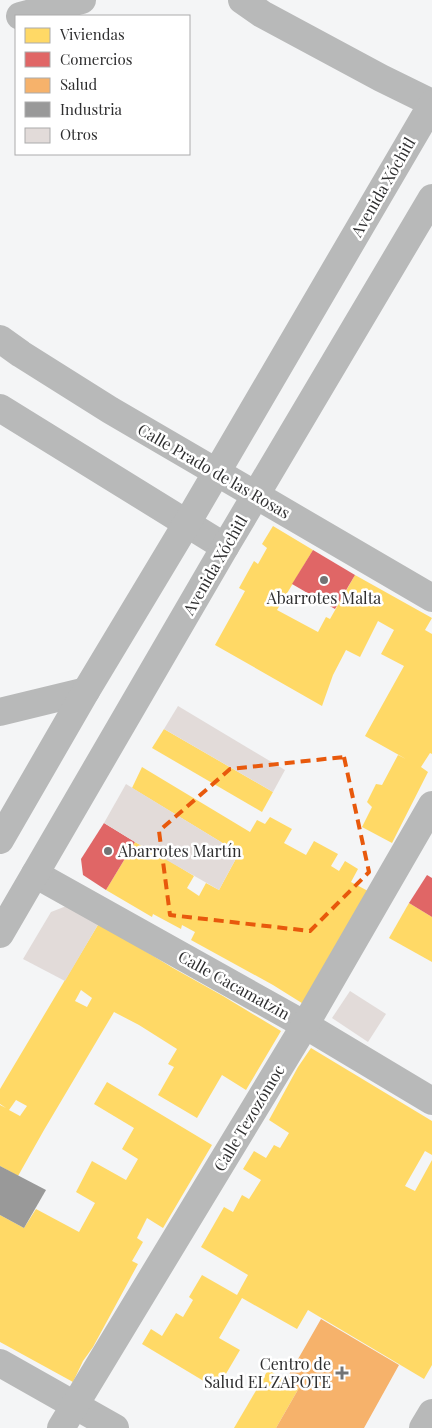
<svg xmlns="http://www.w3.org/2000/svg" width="432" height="1428" viewBox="0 0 432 1428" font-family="'Playfair Display',serif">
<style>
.homes{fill:#ffd966;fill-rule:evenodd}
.shops{fill:#e06666}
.health{fill:#f6b26b}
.industry{fill:#999}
.building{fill:#e2dbd9}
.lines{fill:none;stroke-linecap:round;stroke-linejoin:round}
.street{stroke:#b8b9b9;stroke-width:28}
.marked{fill:none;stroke:#e8590c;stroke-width:4;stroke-dasharray:10 6;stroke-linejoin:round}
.poi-dot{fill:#737475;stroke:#fff;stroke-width:2}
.labels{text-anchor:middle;stroke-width:5;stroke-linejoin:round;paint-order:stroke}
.street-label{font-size:16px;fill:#2e2e2f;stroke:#fff}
.poi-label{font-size:16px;fill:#2e2e2f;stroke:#fff}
</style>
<rect width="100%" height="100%" fill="#f4f5f6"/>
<!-- homes -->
<g class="homes">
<polygon points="273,526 313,550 277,610 318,632 326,617 330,619 355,575 432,618 425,630 432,634 432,754 430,753 421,767 428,772 392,843 362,827 372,807 367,802 376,784 382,785 398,755 406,759 365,736 404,666 381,654 394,630 378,621 360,657 346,650 333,675 322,706 215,645 245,591 239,588 254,561 258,564 267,548 262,544"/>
<polygon points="164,729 273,792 262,812 152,748"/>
<polygon points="142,767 250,832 257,820 265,824 270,817 292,829 284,843 306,855 314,841 338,854 331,866 339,871 345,861 358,869 351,882 368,891 305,1005 273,985 191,940 195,932 182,925 181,929 153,914 152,917 106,890 135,842 163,857 194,876 187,888 199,896 206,883 219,890 239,853 132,788"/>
<polygon points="409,903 432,917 432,962 389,938"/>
<path d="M99 923 173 968 223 996 281 1031 246 1090 222 1075 197 1118 158 1095 174 1067 168 1064 177 1049 139 1025 114 1012 44 1130 18 1176 0 1166V1105L6 1108 0 1104V1089ZM81 990 92 998 87 1007 75 1001ZM16 1100 27 1106 20 1116 9 1110Z"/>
<polygon points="311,1048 432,1121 432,1155 425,1151 405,1186 415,1191 432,1160 432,1365 424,1379 308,1310 297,1329 242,1298 219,1338 240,1350 217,1389 142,1344 151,1329 162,1336 176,1313 183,1317 193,1300 189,1297 202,1275 237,1295 248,1275 201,1247 224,1207 233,1212 242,1195 249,1199 261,1180 243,1169 254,1151 266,1158 274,1145 280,1148 289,1133 269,1120 298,1067"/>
<polygon points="107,1082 212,1145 163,1228 147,1218 137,1238 143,1242 132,1261 138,1264 93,1347 83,1361 73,1382 0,1342 0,1215 24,1228 36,1209 79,1232 95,1203 76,1192 92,1161 126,1180 138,1159 122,1149 134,1128 94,1104"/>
<polygon points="268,1370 299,1388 276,1428 234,1428"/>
</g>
<!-- shops -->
<g class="shops">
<polygon points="313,550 355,575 335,609 292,584"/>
<polygon points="104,823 135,842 106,890 83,875 81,859"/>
<polygon points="427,875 432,878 432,917 409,903"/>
</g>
<!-- health -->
<polygon class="health" points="321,1319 399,1365 364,1428 276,1428 299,1388 286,1380"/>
<!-- industry -->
<polygon class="industry" points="0,1166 46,1190 24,1228 0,1215"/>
<!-- building -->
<g class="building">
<polygon points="178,706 285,770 273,792 164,729"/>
<polygon points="126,784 239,853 219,890 135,842 104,823"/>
<polygon points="69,905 99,923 65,981 23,959 51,912"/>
<polygon points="350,991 386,1014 368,1042 332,1018"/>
</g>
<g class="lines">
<!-- street -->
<g class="street">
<polyline points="242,0 262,14 381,78 432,103"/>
<polyline points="20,16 82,0"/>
<polyline points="0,339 21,354 110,410 432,598"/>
<polyline points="0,408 225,547"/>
<polyline points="0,712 86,691"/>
<polyline points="0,840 86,691 187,523 432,104"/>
<polyline points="35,874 305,1025 432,1101"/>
<polyline points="0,934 225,547 432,198"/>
<polyline points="0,1363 115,1428"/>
<polyline points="61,1428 305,1025 432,805"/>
<polyline points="423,1428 432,1413"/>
</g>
</g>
<!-- marked area -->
<path class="marked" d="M344 757 369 872 310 931 170 915 159 831 230 769Z"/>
<!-- markers -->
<g class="poi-dot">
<circle cx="324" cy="580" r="5"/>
<circle cx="108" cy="851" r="5"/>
<path d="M339.5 1365.5h5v5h5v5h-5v5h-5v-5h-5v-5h5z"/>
</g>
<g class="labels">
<!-- street labels -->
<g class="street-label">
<text transform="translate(383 187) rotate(-60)" y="6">Avenida Xóchitl</text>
<text transform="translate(214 471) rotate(30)" y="6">Calle Prado de las Rosas</text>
<text transform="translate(215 565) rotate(-60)" y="6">Avenida Xóchitl</text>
<text transform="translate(234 985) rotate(29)" y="6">Calle Cacamatzin</text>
<text transform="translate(249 1118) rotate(-59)" y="6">Calle Tezozómoc</text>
</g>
<!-- poi labels -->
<g class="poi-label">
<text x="324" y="604">Abarrotes Malta</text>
<text x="118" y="857" text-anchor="start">Abarrotes Martín</text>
<text x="331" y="1370" text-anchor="end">Centro de<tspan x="331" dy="18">Salud EL ZAPOTE</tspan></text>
</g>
</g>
<!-- legend -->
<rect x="15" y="15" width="175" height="140" fill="#ffffff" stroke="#ababac"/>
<rect x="25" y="28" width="25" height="15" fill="#ffd966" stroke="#ababac"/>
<text x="60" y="40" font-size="15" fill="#2e2e2f">Viviendas</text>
<rect x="25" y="52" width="25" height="15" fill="#e06666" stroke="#ababac"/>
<text x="60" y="65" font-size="15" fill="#2e2e2f">Comercios</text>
<rect x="25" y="78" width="25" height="15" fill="#f6b26b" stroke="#ababac"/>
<text x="60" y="90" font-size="15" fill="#2e2e2f">Salud</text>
<rect x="25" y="102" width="25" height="15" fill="#999999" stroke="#ababac"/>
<text x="60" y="115" font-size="15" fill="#2e2e2f">Industria</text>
<rect x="25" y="128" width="25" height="15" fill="#e2dbd9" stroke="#ababac"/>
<text x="60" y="140" font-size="15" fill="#2e2e2f">Otros</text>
</svg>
